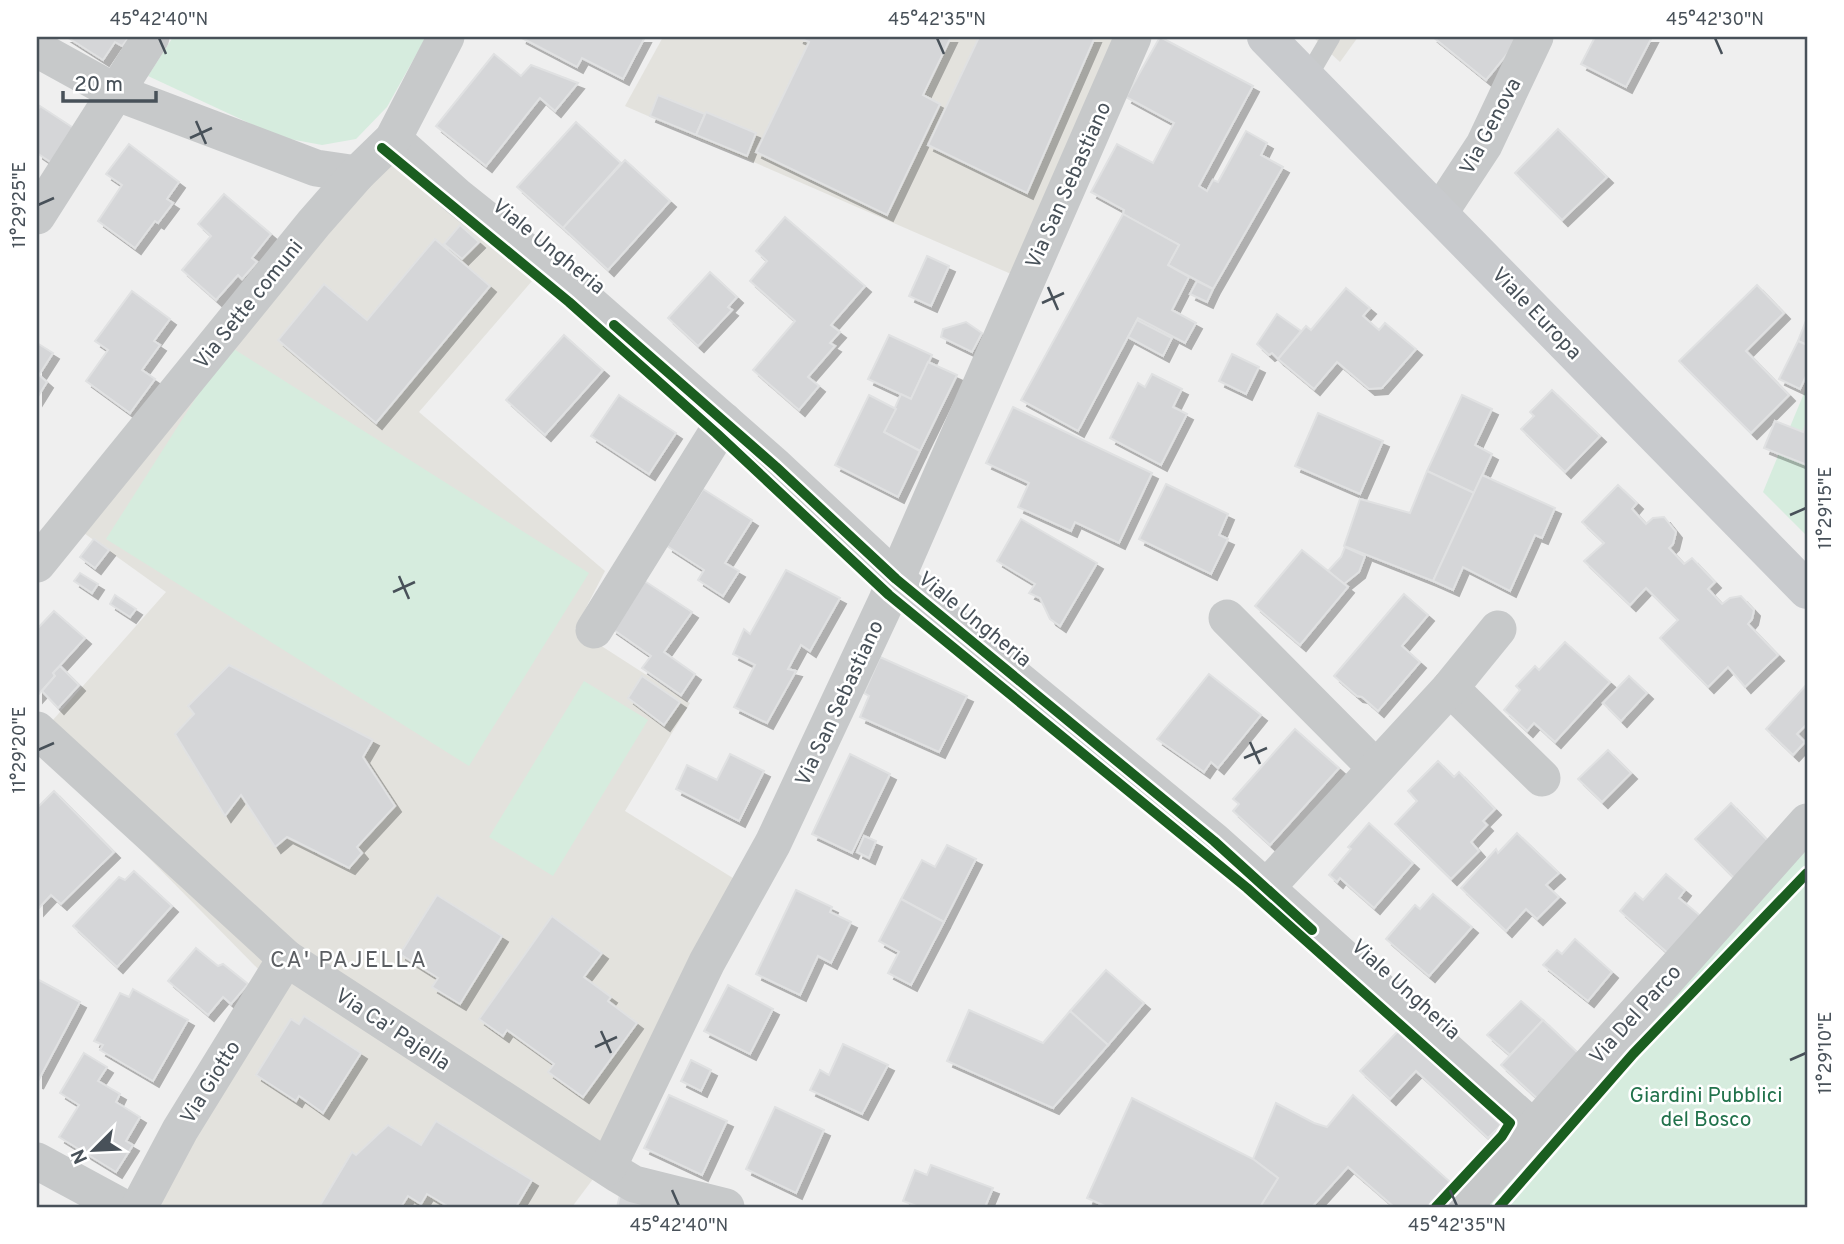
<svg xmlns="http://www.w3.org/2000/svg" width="1844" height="1244" viewBox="0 0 1844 1244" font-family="Overpass,sans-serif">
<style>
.commercial{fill:#e3e2dd}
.green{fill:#d6ecde}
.building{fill:#d5d6d8;stroke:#e0e1e2;stroke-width:2;filter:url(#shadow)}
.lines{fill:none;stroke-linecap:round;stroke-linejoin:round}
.lane{stroke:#c7c9ca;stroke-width:19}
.street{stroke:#c7c9ca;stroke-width:37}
.secondary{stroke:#c8cacd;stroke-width:38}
.cycleway-casing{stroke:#fff;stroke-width:15}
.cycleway{stroke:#1b5e20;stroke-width:10}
.ticks{fill:none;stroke:#485159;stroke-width:2.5}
.labels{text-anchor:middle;stroke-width:5;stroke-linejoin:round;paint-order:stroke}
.street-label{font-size:21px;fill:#485159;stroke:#fff}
.park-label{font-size:21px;fill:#21724b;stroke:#fff}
.neighbourhood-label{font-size:23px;letter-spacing:2px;fill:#5b5e62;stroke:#fff}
.neatline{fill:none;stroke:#485159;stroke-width:2.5}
.ticks-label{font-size:18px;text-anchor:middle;fill:#485159}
</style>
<defs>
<filter id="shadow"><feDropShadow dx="6" dy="6" stdDeviation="0" flood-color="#0004"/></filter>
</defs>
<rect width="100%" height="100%" fill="#efefef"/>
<!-- commercial -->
<g class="commercial">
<polygon points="663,37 1150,37 1043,288 625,106"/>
<polygon points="1313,37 1358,37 1340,62"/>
<polygon points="408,157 532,281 419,412 605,571 575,629 690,703 625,811 757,893 602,1167 572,1207 127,1207 262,973 37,744 37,738 166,592 70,523 357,174"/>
</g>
<!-- green -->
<g class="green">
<polygon points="173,37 426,37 387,107 356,139 322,145 279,137 148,76"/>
<polygon points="229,346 589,573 469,766 106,539"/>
<polygon points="1807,386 1807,536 1763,492"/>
<polygon points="584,681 648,720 553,876 489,837"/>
<polygon points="1807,848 1807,1207 1485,1207"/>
</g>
<!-- building -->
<g class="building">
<polygon points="67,37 129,37 122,46 115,42 103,60"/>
<polygon points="520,37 645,37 623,79 582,58 577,67"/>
<polygon points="797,37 951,37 923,95 940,104 887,215 756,152 809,42"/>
<polygon points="979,37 1095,37 1027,193 928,145"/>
<polygon points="1160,37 1253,86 1199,186 1207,191 1213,180 1218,182 1246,131 1267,143 1261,155 1283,167 1213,289 1168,265 1179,245 1123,214 1124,210 1091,192 1117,144 1153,163 1174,123 1126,97"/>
<polygon points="1433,37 1521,37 1486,80"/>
<polygon points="1595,37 1652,37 1626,87 1581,64"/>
<polygon points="494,54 521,76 531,65 578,83 555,111 540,98 486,166 436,126"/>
<polygon points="658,95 705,114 696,135 650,116"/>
<polygon points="40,106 75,129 52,163 37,153 37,111"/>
<polygon points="706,112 756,133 747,156 696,135"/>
<polygon points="576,122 621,163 563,228 517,187"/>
<polygon points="1558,129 1607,177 1562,220 1515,173"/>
<polygon points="129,144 179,182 167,199 173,203 158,223 155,221 135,248 98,221 122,185 106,174"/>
<polygon points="625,160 670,201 608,270 563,228"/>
<polygon points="224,194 271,234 252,258 257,262 242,279 238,275 216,300 182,270 211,236 198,224"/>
<polygon points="1123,214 1179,245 1168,265 1189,277 1172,310 1196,323 1185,343 1138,318 1078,431 1021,400"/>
<polygon points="785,217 865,286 831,325 840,332 830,343 835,346 808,377 819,386 799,410 753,370 795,321 750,281 767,261 756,251"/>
<polygon points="460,225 479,242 462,259 444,244"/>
<polygon points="435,239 490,286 376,423 278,340 324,284 367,320"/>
<polygon points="927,256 949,266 931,306 909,296"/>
<polygon points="710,272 737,297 728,307 732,310 698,346 668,318"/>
<polygon points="1197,281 1213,289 1207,302 1190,294"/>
<polygon points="1757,285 1784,313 1746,351 1789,395 1751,433 1679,361"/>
<polygon points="1346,288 1370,308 1363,316 1379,330 1385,323 1416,349 1382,388 1369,389 1337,362 1314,389 1278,359 1306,326 1311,330"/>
<polygon points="132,291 170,319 154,341 160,345 142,370 155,379 130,413 86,381 108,350 95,341"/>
<polygon points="1277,314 1301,331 1278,359 1272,353 1269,355 1257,344"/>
<polygon points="1807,318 1807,345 1798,341"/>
<polygon points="1137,320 1172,338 1163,356 1128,337"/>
<polygon points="966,322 982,333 972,352 941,337 943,329"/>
<polygon points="564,335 603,370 545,435 506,400"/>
<polygon points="889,335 932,355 911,399 868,379"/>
<polygon points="1798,341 1807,345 1807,374 1800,389 1779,379"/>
<polygon points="37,343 53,353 39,375 47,382 37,398"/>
<polygon points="1232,354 1259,367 1246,394 1219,381"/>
<polygon points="928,362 957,375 920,451 884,432 901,394 911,399"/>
<polygon points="1152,374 1182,389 1173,407 1187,414 1161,465 1110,438 1138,383 1145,387"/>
<polygon points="1552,390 1600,436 1565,472 1521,429 1534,416 1530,412"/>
<polygon points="619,395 676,433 649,474 591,436"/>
<polygon points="869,395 896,409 884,432 920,451 898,497 835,465"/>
<polygon points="1462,395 1492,409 1475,445 1492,454 1474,493 1427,471"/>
<polygon points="1013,407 1152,473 1119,543 1075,522 1071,531 1018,507 1029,483 986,463"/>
<polygon points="1318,413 1383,441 1360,494 1295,466"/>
<polygon points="1775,421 1803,432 1807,421 1807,465 1764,448"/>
<polygon points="1427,471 1474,493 1433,581 1344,546 1360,499 1410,513"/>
<polygon points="1482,475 1555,508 1542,538 1535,535 1510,591 1463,567 1453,590 1433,581"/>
<polygon points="1166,484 1228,514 1219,535 1228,539 1211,574 1139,539"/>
<polygon points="1618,485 1637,503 1632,509 1646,524 1653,518 1664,517 1676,532 1673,544 1669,548 1684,564 1692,558 1715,582 1708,589 1722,604 1730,598 1741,596 1754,610 1752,619 1748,624 1778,655 1745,687 1728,667 1708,687 1660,638 1678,620 1646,588 1630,605 1584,561 1604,543 1582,522"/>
<polygon points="703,489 752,520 725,563 739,571 723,596 698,580 704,570 667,546"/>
<polygon points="1021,519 1097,563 1060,626 1050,619 1040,598 1029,593 1035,584 997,561"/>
<polygon points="94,539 109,550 95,568 80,557"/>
<polygon points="1345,547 1365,556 1359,572 1344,584 1328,571 1341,557"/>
<polygon points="1302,550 1348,587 1300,645 1255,606"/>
<polygon points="786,570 840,598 810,651 801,645 788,669 796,671 767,723 734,707 755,665 733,654 744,629 750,634"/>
<polygon points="80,573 98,584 92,593 74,581"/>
<polygon points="643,580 692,612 664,652 695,674 681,695 642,668 651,656 611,628"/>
<polygon points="1404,594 1428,615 1402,646 1420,662 1378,711 1362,697 1357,696 1334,676"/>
<polygon points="115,595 136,609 130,617 110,604"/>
<polygon points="54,611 85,638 53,673 55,676 37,696 37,629"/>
<polygon points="1565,642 1610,682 1555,742 1534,723 1527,731 1504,710 1520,690 1516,686 1535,666 1539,670"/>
<polygon points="880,657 967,696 939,752 860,717 869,696 864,693"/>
<polygon points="229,665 373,740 363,757 395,806 357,847 362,853 349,868 287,837 275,847 241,795 225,816 175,734 194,714 188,706"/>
<polygon points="60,666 79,685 58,708 42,691 55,676 53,673"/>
<polygon points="1209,674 1261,715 1218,768 1211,762 1204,772 1157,739"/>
<polygon points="642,676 680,702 664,725 628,698"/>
<polygon points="1629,676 1647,693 1621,721 1603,703"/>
<polygon points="1807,684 1807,724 1797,734 1805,742 1793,755 1766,729"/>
<polygon points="1295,729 1339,768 1270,845 1233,811 1239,804 1233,799"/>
<polygon points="1608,750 1631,773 1602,802 1578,779"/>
<polygon points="730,754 764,771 739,821 676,789 687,765 717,780"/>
<polygon points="850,754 890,774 852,853 812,834"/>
<polygon points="1438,761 1454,777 1459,772 1495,809 1483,821 1487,825 1471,842 1479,851 1451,879 1395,824 1417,801 1408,791"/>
<polygon points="54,791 114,852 61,904 51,895 38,909 37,808"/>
<polygon points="1731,803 1773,846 1737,881 1695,839"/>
<polygon points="1369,823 1413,863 1374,908 1340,878 1337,882 1329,875 1351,849 1348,847"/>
<polygon points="1517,833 1559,873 1546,885 1559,897 1537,919 1526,909 1506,931 1461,888 1496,849 1498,853"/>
<polygon points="864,836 876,841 869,858 857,852"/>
<polygon points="947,845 976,859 944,922 901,899 922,860 935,867"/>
<polygon points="134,871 172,906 117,967 73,926 119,877 125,880"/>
<polygon points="1666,874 1685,890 1679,898 1703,918 1670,955 1620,911 1635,893 1643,900"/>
<polygon points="796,890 832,907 830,912 851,922 831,963 818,956 800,995 756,974"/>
<polygon points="1433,894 1472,927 1429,976 1386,939 1415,905 1420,909"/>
<polygon points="437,895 502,936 460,1004 432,987 438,978 400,954"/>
<polygon points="901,899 944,922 911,985 888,973 899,952 879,941"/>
<polygon points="552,916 602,953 584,977 611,997 608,1001 637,1023 583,1097 548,1072 554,1064 507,1030 503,1036 479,1019"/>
<polygon points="1575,939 1612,972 1588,1001 1543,965 1557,950 1562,954"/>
<polygon points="196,948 218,966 223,964 248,984 231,1004 223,997 208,1015 168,981"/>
<polygon points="1106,970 1144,1003 1108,1045 1070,1011"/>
<polygon points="37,979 80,1002 37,1083"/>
<polygon points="728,985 773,1009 750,1054 704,1031"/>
<polygon points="133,989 188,1020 153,1081 100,1050 103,1045 94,1041 120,993 129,997"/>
<polygon points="1521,1001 1543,1020 1510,1055 1487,1035"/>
<polygon points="969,1010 1043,1043 1070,1011 1108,1045 1053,1108 947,1061"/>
<polygon points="304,1016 361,1053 323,1113 299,1096 296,1101 256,1075 291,1019 299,1024"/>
<polygon points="1543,1020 1578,1053 1540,1101 1501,1065"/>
<polygon points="1399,1030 1501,1125 1488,1138 1416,1071 1390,1099 1360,1071"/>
<polygon points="843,1044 888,1065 862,1114 810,1090 820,1070 829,1075"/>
<polygon points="84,1053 107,1067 98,1081 120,1094 116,1102 140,1117 126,1141 133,1145 116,1172 59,1137 79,1105 60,1093"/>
<polygon points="691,1060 711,1070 701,1091 681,1081"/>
<polygon points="669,1095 727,1121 702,1175 644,1148"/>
<polygon points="1353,1095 1450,1182 1427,1207 1394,1207 1348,1167 1312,1207 1260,1207 1278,1178 1253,1159 1276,1103 1314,1123 1327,1127"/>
<polygon points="1132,1098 1253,1159 1278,1178 1260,1207 1107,1207 1087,1198"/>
<polygon points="775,1107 824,1130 796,1193 746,1169"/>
<polygon points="436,1121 532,1180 516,1207 449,1207 427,1194 421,1204 408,1196 401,1207 319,1207 352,1152 356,1155 388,1125 421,1145"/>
<polygon points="931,1165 993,1188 985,1207 919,1207 903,1201 915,1170 927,1175"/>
<polygon points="621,1191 681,1207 617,1207"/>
</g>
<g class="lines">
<!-- lane -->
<polyline class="lane" points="1307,78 1331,37"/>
<!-- street -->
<g class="street">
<polyline points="37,49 115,92 316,168 357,174"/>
<polyline points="393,139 458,197 572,288 776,467 896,579 1214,841 1534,1129"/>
<polyline points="1440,212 1484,145 1535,37"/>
<polyline points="37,216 151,37"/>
<polyline points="37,564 314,223 357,174 393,139 446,37"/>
<polyline points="1227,618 1376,768"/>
<polyline points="594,630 724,421"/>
<polyline points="1450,688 1542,778"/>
<polyline points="37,730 286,958 619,1175 634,1184 726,1207"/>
<polyline points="1266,888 1450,688 1498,629"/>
<polyline points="37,1161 122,1207"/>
<polyline points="608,1167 707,962 773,843 887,600 1133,37"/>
<polyline points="139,1207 180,1130 286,958"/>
<polyline points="1463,1207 1807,822"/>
</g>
<!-- secondary -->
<polyline class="secondary" points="1266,37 1807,590"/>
<defs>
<g id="cycleway">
<polyline points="382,148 569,302 716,433 889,595 1247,888 1510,1123 1502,1136 1436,1207"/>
<polyline points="614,325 776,467 896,579 1214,841 1312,930"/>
<polyline points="1499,1207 1633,1054 1807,873"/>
</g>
</defs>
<!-- cycleway casing -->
<use href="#cycleway" class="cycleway-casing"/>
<!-- cycleway -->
<use href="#cycleway" class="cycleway"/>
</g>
<!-- ticks -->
<path class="ticks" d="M159 38 166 54M937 38 944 54M1715 38 1722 54M196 121 206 144M190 138 212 128M38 205 54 198M1048 287 1058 310M1042 303 1064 293M1790 515 1806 508M399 576 409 599M393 592 415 582M1250 742 1260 764M38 750 54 743M1244 758 1267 748M601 1031 611 1053M595 1047 617 1037M1790 1060 1806 1053M672 1190 679 1206M1450 1190 1457 1206"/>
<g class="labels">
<!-- street labels -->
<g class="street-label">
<text transform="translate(1490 126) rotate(-62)" y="7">Via Genova</text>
<text transform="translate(1068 185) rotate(-66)" y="7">Via San Sebastiano</text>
<text transform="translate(549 246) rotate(39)" y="7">Viale Ungheria</text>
<text transform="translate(248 304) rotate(-51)" y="7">Via Sette comuni</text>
<text transform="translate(1537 313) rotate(46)" y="7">Viale Europa</text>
<text transform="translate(975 619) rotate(39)" y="7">Viale Ungheria</text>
<text transform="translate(839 703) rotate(-65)" y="7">Via San Sebastiano</text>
<text transform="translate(1406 989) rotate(42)" y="7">Viale Ungheria</text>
<text transform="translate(1635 1014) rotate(-48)" y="7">Via Del Parco</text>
<text transform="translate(393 1029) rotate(33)" y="7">Via Ca' Pajella</text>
<text transform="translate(210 1082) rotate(-58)" y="7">Via Giotto</text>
</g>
<!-- park labels -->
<g class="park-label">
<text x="1706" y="1102">Giardini Pubblici<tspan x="1706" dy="24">del Bosco</tspan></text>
</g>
<!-- neighbourhood labels -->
<g class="neighbourhood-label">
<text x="349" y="967">CA' PAJELLA</text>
</g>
</g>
<!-- border -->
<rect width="1844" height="1244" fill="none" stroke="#ffffff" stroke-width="77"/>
<!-- north arrow -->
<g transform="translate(94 1150) rotate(246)" stroke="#ffffff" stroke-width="5" paint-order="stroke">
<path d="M0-5L12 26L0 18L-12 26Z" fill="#485159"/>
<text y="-10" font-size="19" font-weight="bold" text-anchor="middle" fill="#485159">N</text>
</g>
<!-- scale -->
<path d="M63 91v10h93v-10" fill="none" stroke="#485159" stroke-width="3.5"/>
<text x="74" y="91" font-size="21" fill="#485159" stroke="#ffffff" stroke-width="5" paint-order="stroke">20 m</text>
<rect x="38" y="38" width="1768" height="1168" class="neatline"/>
<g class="ticks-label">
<text x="159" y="25">45°42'40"N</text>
<text x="937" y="25">45°42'35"N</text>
<text x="1715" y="25">45°42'30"N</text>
<text transform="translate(19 205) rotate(-90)" y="6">11°29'25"E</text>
<text transform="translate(1825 508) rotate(-90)" y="6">11°29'15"E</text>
<text transform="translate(19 750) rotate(-90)" y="6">11°29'20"E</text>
<text transform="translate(1825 1053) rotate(-90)" y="6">11°29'10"E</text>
<text x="679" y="1231">45°42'40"N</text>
<text x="1457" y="1231">45°42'35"N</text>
</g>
</svg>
